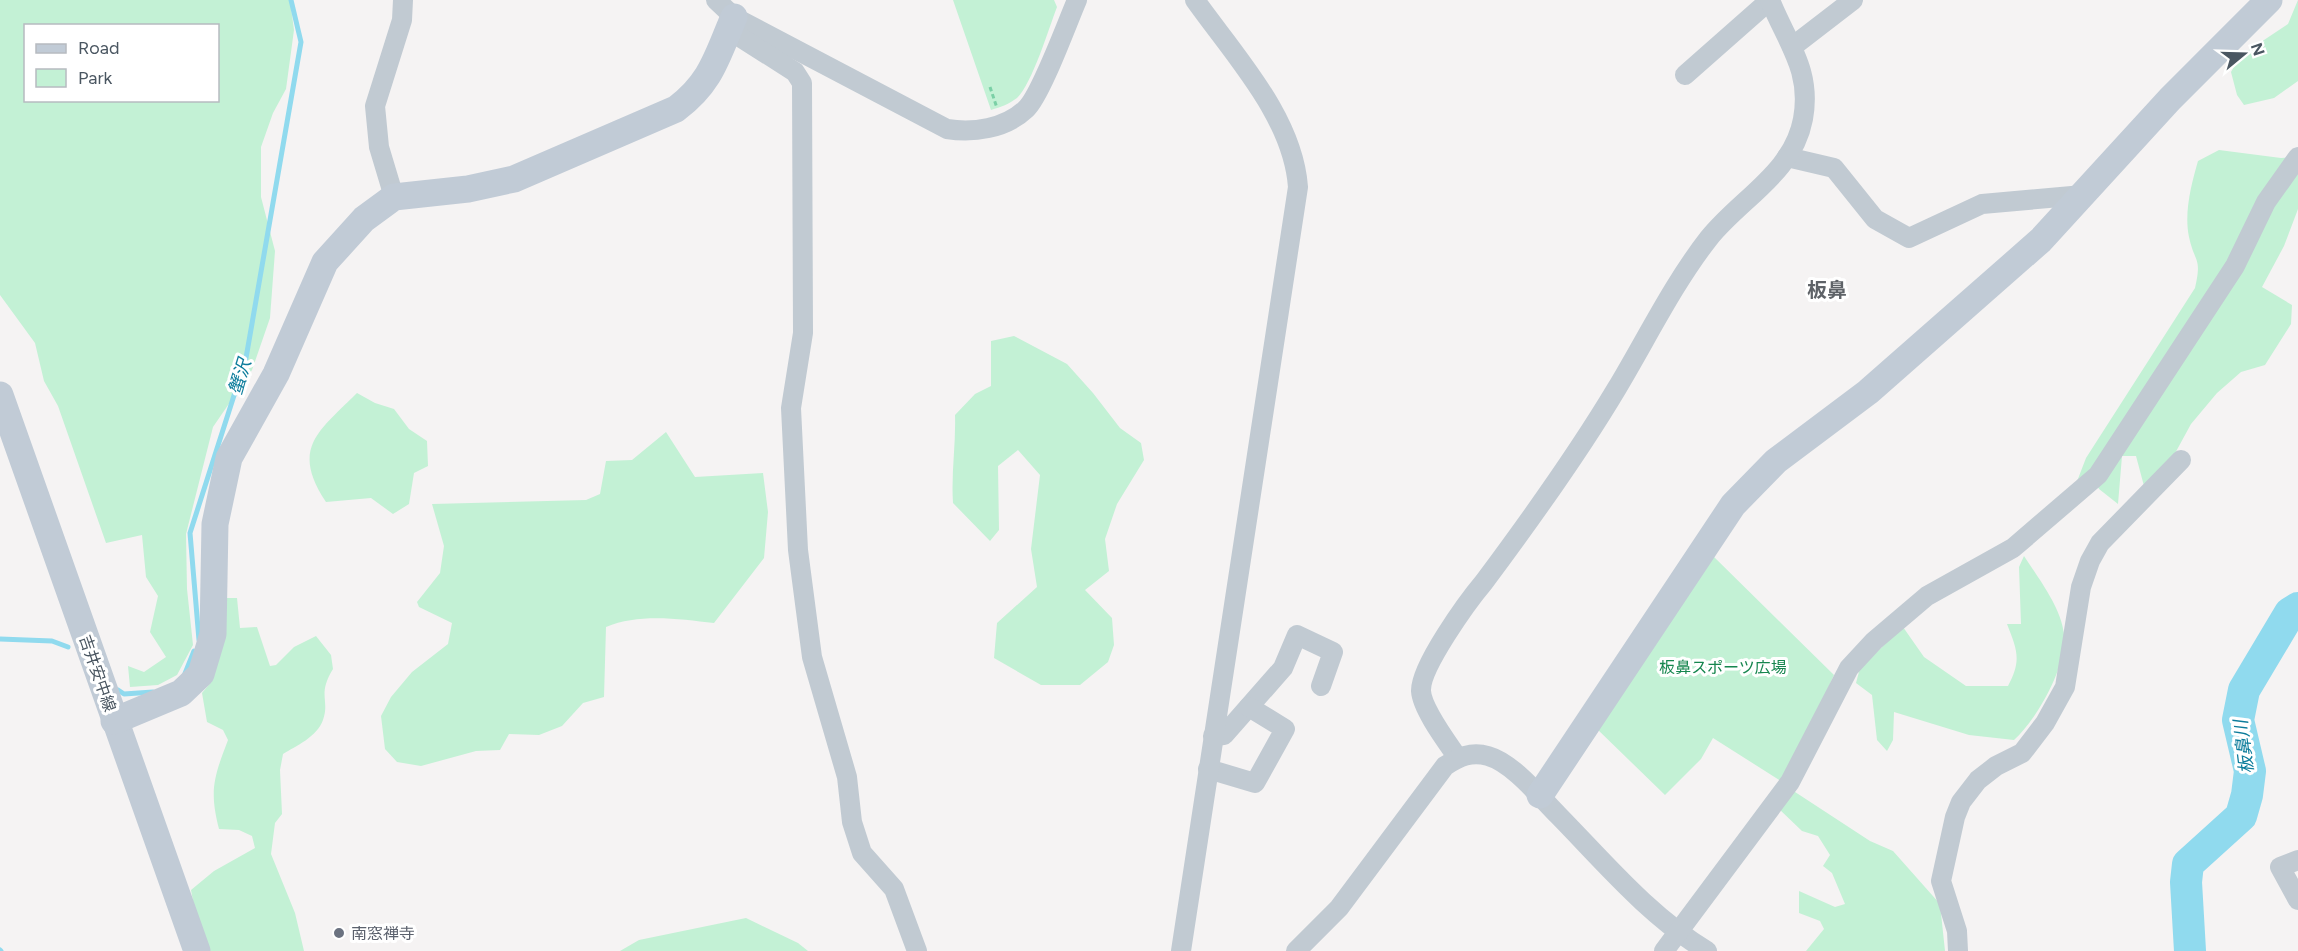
<svg xmlns="http://www.w3.org/2000/svg" width="2298" height="951" viewBox="0 0 2298 951" font-family="Figtree,'Noto Sans JP',sans-serif">
<style>
.green{fill:#c3f1d5;fill-rule:evenodd}
.lines{fill:none;stroke-linecap:round;stroke-linejoin:round}
.stream{stroke:#90daee;stroke-width:5}
.river{stroke:#90daee;stroke-width:32}
.path{stroke:#7ad0a6;stroke-width:3;stroke-dasharray:4.5 3;stroke-linecap:butt}
.street{stroke:#c1cad2;stroke-width:20}
.secondary{stroke:#c1cbd6;stroke-width:27}
.worship-dot{fill:#6b7280;stroke:#fff;stroke-width:2}
.labels{text-anchor:middle;stroke-width:6;stroke-linejoin:round;paint-order:stroke}
.park-label{font-size:16px;fill:#17864f;stroke:#fff}
.street-label{font-size:16px;fill:#4a5661;stroke:#fff}
.worship-label{font-size:16px;fill:#5b616d;stroke:#fff;text-anchor:start}
.water-label{font-size:18px;font-style:italic;fill:#0c7c9b;stroke:#fff}
.quarter-label{font-size:20px;font-weight:bold;fill:#5f6368;stroke:#fff}
</style>
<rect width="100%" height="100%" fill="#f5f3f3"/>
<!-- green -->
<g class="green">
<path d="M0 0H290L294 30 286 89 273 113 261 147V197L275 251 270 318 252 370 213 427 186 534 187 589 193 645 177 675 158 685 130 687 128 666 144 672 166 657 150 632 158 596 146 577 142 535 106 543 58 406 44 381 35 343 0 295ZM26 26H218V100H26Z"/>
<path d="M953 0H1054L1057 7C1049 28 1032 84 1017 98 1009 104 1001 107 991 110Z"/>
<polygon points="2298,0 2298,81 2274,98 2244,105 2237,95 2231,72 2240,56 2288,24"/>
<path d="M2219 150 2281 158 2298 157V209L2284 246 2262 287 2292 305 2291 324 2265 365 2241 372 2217 393 2191 424 2173 457 2144 486 2136 456H2122L2118 504 2099 489 2091 473 2076 484 2086 458 2195 288C2202 257 2195 264 2189 237 2184 213 2191 185 2198 161Z"/>
<path d="M1014 336 1067 364 1093 393 1120 428 1141 443 1144 460 1117 504 1105 539 1109 571 1085 590 1112 618 1114 645 1108 662 1080 685H1041L994 658 997 623 1037 587 1031 549 1040 475 1018 450 998 466 999 530 990 541 953 503C951 473 956 445 955 415L975 394 991 386V341Z"/>
<path d="M357 393 375 403 394 409 409 429 427 441 428 466 414 473 409 504 393 514 371 498 326 502C290 448 319 431 357 393Z"/>
<path d="M666 432 695 477 763 473 768 512 764 558 714 623C679 619 639 613 606 627L604 697 583 703 562 726 539 735 509 734 500 750 476 751 421 766 397 762 385 749 381 716 391 697 412 672 448 644 452 623 419 607 417 602 440 573 444 546 432 504 586 500 600 494 606 461 632 460Z"/>
<polygon points="1712,555 1834,675 1784,783 1713,738 1701,759 1665,795 1595,727"/>
<path d="M2024 556C2038 578 2061 607 2064 634 2067 667 2037 719 2014 740L1969 735 1894 712 1893 740 1887 751 1877 740 1872 695 1856 683 1860 668 1903 627 1924 657 1966 686H2008C2022 660 2017 650 2007 624H2021L2019 567Z"/>
<path d="M224 598H237L240 628 257 627 270 666 276 665 294 647 316 636 331 655 333 669C317 695 330 700 323 720 317 737 296 746 283 754L280 770 282 814 275 823 271 854 295 913 304 951H202L191 890 214 871 255 848 252 836 239 830 219 829C209 790 214 777 228 740L223 730 207 722 202 693 212 681Z"/>
<polygon points="1792,790 1870,841 1893,851 1940,904 1945,951 1806,951 1824,929 1820,921 1799,913 1799,891 1835,907 1845,904 1832,873 1823,866 1830,855 1818,836 1802,831 1777,807"/>
<polygon points="746,918 798,943 808,951 620,951 639,940"/>
</g>
<g class="lines">
<!-- stream -->
<g class="stream">
<polyline points="0,639 52,641 68,647"/>
<polyline points="199,640 190,533 246,358 301,42 291,0"/>
<polyline points="184,676 194,651"/>
<polyline points="118,690 124,694 153,692"/>
<polyline points="0,950 1,951"/>
</g>
<!-- river -->
<polyline class="river" points="2190,951 2186,882 2188,864 2241,816 2247,795 2250,771 2238,720 2244,690 2290,613 2298,608"/>
<!-- path -->
<polyline class="path" points="990,87 997,108"/>
<!-- street -->
<g class="street">
<path d="M716 0 734 17 947 129C973 133 1005 129 1026 109 1041 95 1067 23 1077 0"/>
<polyline points="729,30 795,72 802,83 803,333 791,408 798,550 812,657 847,777 852,822 862,853 894,889 917,951"/>
<polyline points="1792,47 1853,0"/>
<polyline points="1685,75 1770,0"/>
<polyline points="1787,157 1834,168 1875,219 1909,238 1982,204 2083,195"/>
<polyline points="394,197 379,147 375,106 402,20 403,0"/>
<polyline points="1213,736 1224,735 1283,668 1297,635 1333,652 1321,686"/>
<path d="M1458 758C1447 742 1422 709 1421 691 1420 667 1468 601 1484 582 1531 519 1577 455 1617 388 1647 338 1673 284 1709 238 1741 198 1793 173 1803 119 1812 70 1787 43 1770 0"/>
<polyline points="1208,769 1255,783 1285,729 1249,707"/>
<polyline points="2298,860 2280,867 2298,900"/>
<path d="M1181 951 1298 187C1293 117 1234 55 1195 0"/>
<path d="M1296 951 1339 908 1445 766C1459 757 1471 751 1488 756 1513 763 1540 797 1558 815 1605 863 1649 916 1707 951"/>
<polyline points="1664,951 1790,782 1849,668 1874,641 1927,596 2013,548 2098,475 2235,266 2266,202 2298,157"/>
<polyline points="1958,951 1957,931 1941,881 1955,817 1961,802 1978,780 1996,766 2022,753 2045,723 2065,687 2081,587 2090,561 2100,543 2181,460"/>
</g>
<!-- secondary -->
<g class="secondary">
<polyline points="0,395 197,951"/>
<path d="M114 721 181 693 201 674 213 634 215 524 229 458 276 374 325 262 364 219 394 197 468 189 514 179 676 109C712 82 717 56 734 17"/>
<polyline points="1540,795 1733,505 1776,461 1868,392 2041,240 2170,99 2269,0"/>
</g>
</g>
<!-- markers -->
<circle class="worship-dot" cx="339" cy="933" r="6"/>
<g class="labels">
<!-- park labels -->
<g class="park-label">
<text x="1723" y="673">板鼻スポーツ広場</text>
</g>
<!-- street labels -->
<g class="street-label">
<text transform="translate(98 673) rotate(71)" y="6">吉井安中線</text>
</g>
<!-- worship labels -->
<g class="worship-label">
<text x="351" y="939">南窓禅寺</text>
</g>
<!-- water labels -->
<g class="water-label">
<text transform="translate(240 377) rotate(-73)" y="6">蟹沢</text>
<text transform="translate(2244 747) rotate(-97)" y="6">板鼻川</text>
</g>
<!-- quarter labels -->
<g class="quarter-label">
<text x="1827" y="297">板鼻</text>
</g>
</g>
<!-- legend -->
<rect x="24" y="24" width="195" height="78" fill="#ffffff" stroke="#b7bbc0" stroke-width="1.5"/>
<rect x="36" y="44" width="30" height="9" fill="#c1cbd6" stroke="#b7bbc0" stroke-width="1.5"/>
<text x="78" y="54" font-size="18" fill="#4a5661">Road</text>
<rect x="36" y="69" width="30" height="18" fill="#c3f1d5" stroke="#b7bbc0" stroke-width="1.5"/>
<text x="78" y="84" font-size="18" fill="#4a5661">Park</text>
<!-- north arrow -->
<g transform="translate(2244 54) rotate(71)" stroke="#ffffff" stroke-width="4.5" paint-order="stroke">
<path d="M0-4.5L10 22L0 15L-10 22Z" fill="#4a5661"/>
<text y="-9" font-size="16" font-weight="bold" text-anchor="middle" fill="#4a5661">N</text>
</g>
</svg>
